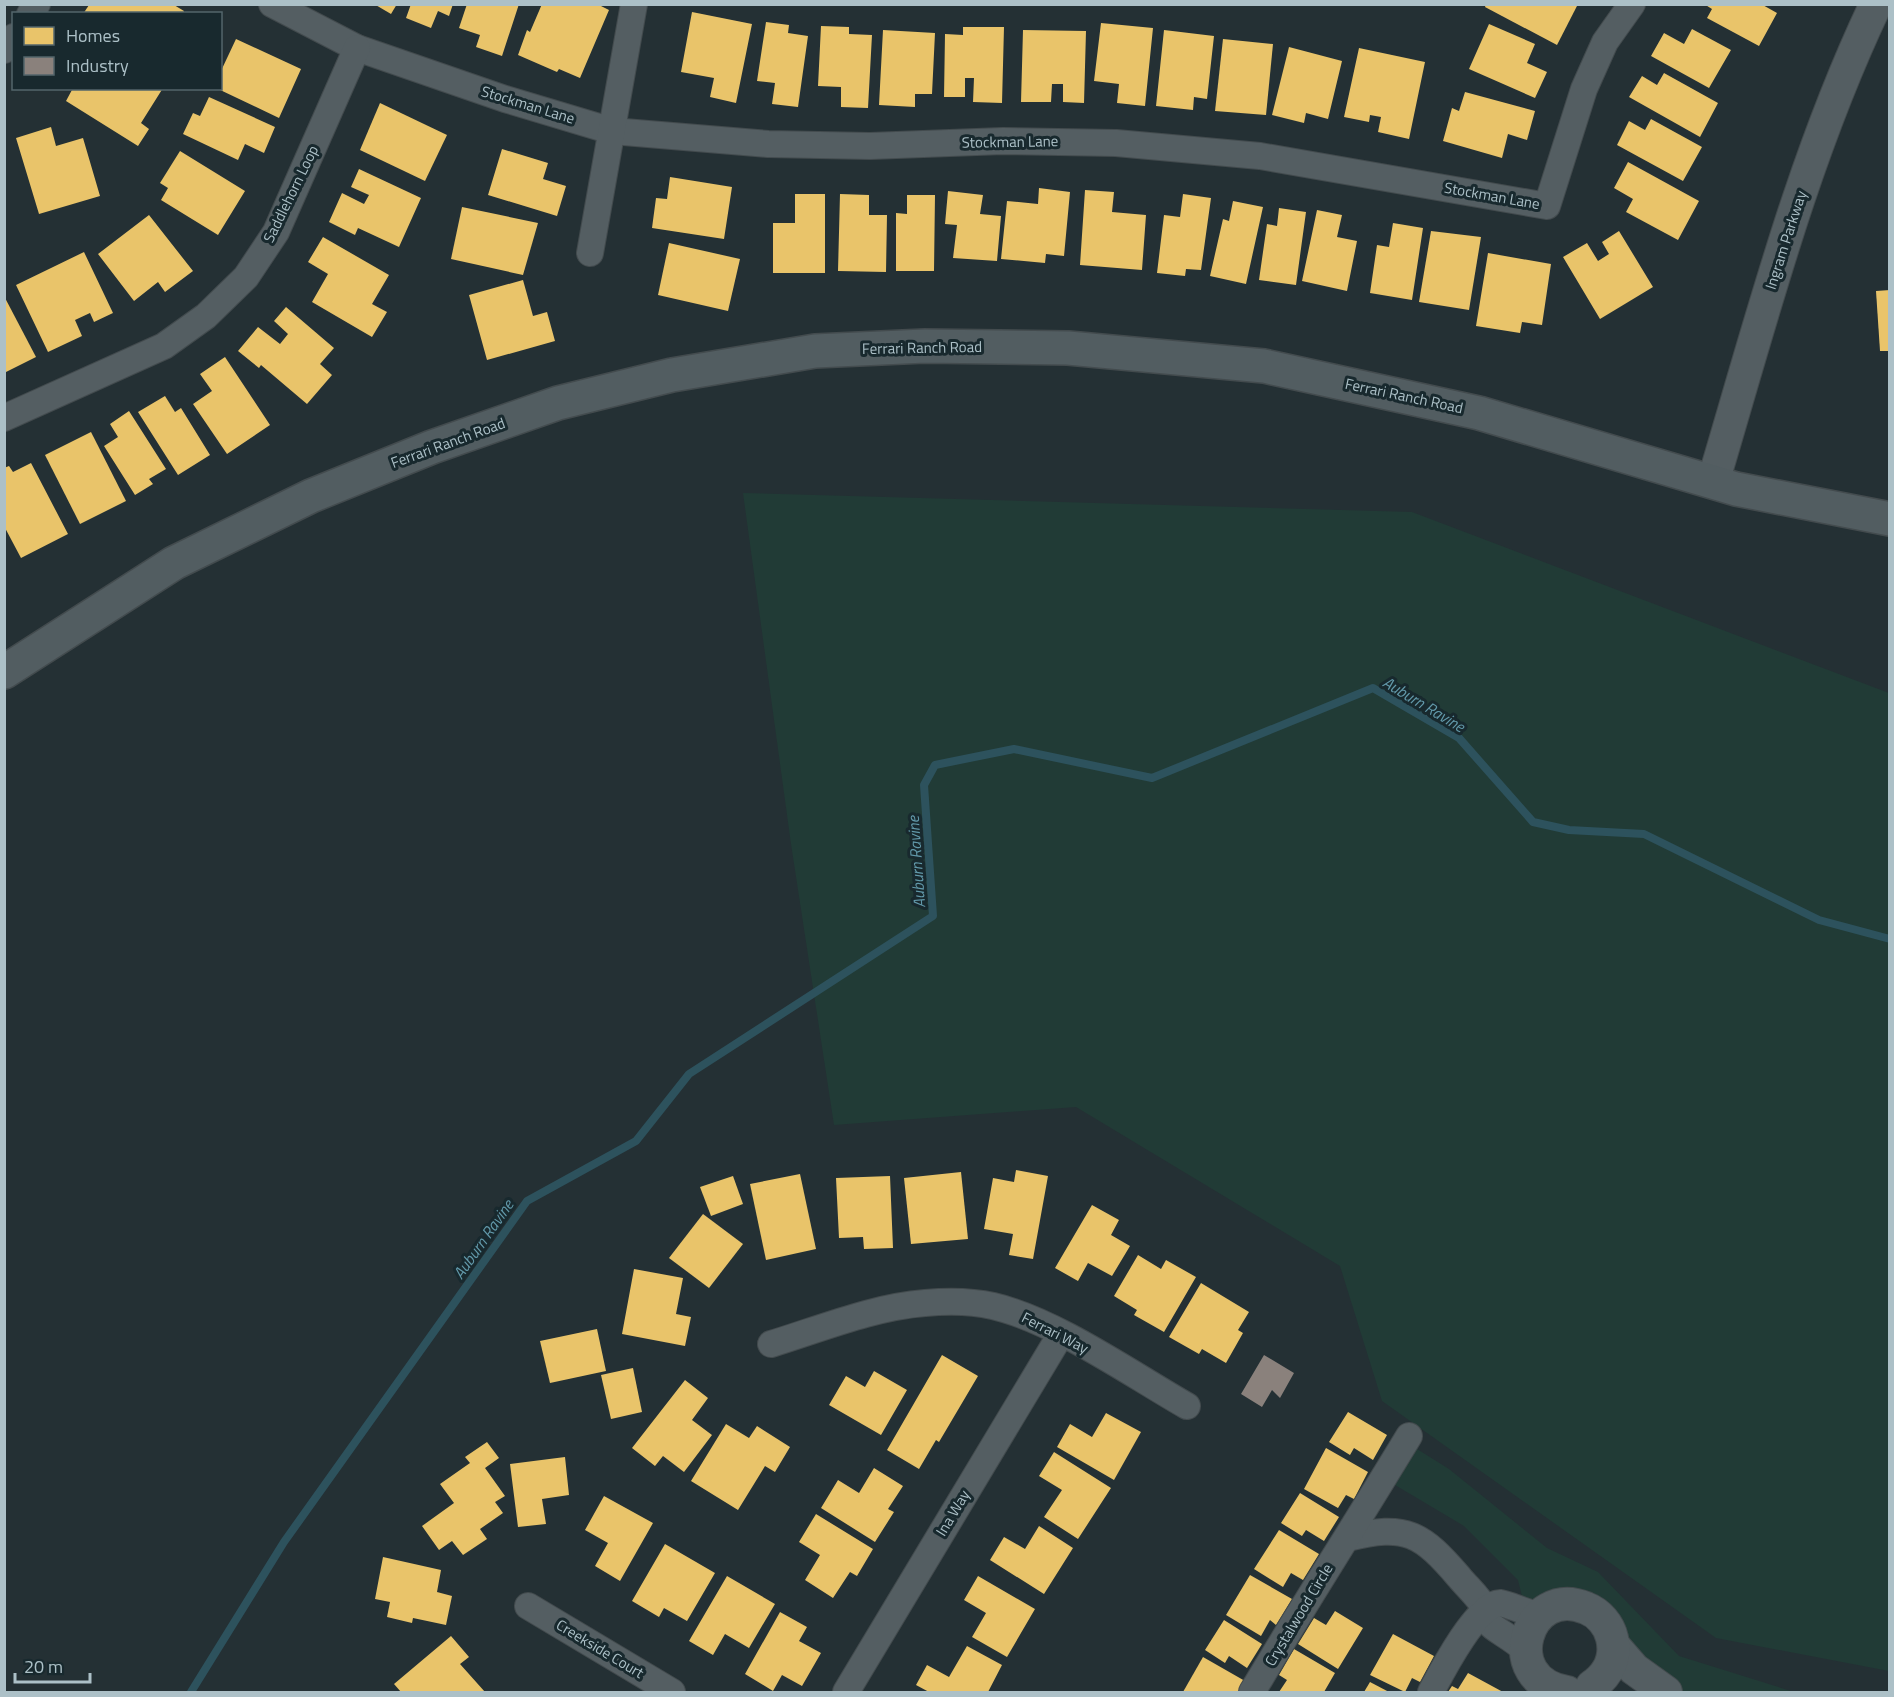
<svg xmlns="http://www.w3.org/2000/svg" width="1894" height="1697" viewBox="0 0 1894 1697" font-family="'Titillium Web',sans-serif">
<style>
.green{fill:#213b36}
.homes{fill:#e9c46a}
.industry{fill:#8a817c}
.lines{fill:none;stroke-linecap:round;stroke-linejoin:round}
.stream{stroke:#2d525d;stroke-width:8}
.minor-casing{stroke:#434b4e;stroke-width:28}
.tertiary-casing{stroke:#434b4e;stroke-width:34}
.secondary-casing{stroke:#434b4e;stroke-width:36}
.minor{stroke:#545e62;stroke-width:26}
.tertiary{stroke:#545e62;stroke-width:32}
.secondary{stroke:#525d61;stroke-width:33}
.labels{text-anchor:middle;stroke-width:6;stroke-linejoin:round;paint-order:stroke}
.street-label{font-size:15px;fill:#acc0c7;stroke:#18292e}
.water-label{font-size:16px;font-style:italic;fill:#6299aa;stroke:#18292e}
</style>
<rect width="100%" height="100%" fill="#243034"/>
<!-- green -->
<g class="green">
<polygon points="743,493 1412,512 1889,693 1889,1671 1716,1638 1382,1401 1340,1266 1076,1107 834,1125 791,844"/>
<polygon points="1417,1449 1449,1469 1547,1548 1598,1572 1679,1656 1794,1692 1664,1692 1655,1689 1619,1623 1525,1608 1518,1580 1464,1526 1395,1485"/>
</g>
<!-- homes -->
<g class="homes">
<polygon points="374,4 397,4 391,14"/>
<polygon points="411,4 453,4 449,16 438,11 431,28 406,18"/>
<polygon points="467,4 519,4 502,56 476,47 480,35 459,28"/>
<polygon points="542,4 597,4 609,10 580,78 559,69 557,72 518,55 527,30 530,32"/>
<polygon points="1486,4 1578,4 1557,45 1485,7"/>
<polygon points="1704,4 1761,4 1777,13 1759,46 1707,18 1712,9"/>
<polygon points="89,5 174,5 184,11 183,14 83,14"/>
<polygon points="692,12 752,24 736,103 710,97 714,78 681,72"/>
<polygon points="766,22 789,25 788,33 808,36 798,107 772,104 775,83 757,81"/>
<polygon points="1101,23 1153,28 1145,106 1117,103 1119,84 1094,81"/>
<polygon points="1489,24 1535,44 1527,63 1547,72 1535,98 1469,69"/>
<polygon points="821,26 849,27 849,34 872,35 868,108 841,107 841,87 818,86"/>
<polygon points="963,27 1004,27 1002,103 973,102 974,78 965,78 965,97 944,97 945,34 963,35"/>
<polygon points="1692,29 1731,50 1709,88 1651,56 1664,33 1684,44"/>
<polygon points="883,30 935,33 932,94 915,94 915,107 879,105"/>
<polygon points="1023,30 1086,31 1084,103 1063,102 1063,84 1052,84 1051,102 1021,102"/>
<polygon points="1164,30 1214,36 1207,99 1194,97 1193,110 1156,106"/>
<polygon points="236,39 301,69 279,118 216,88 220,88 220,73"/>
<polygon points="1223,39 1273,44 1266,115 1215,111"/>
<polygon points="1289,47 1342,61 1328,119 1306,113 1304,123 1272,115"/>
<polygon points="1359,48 1425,62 1409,139 1378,132 1381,117 1370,115 1369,122 1344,117"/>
<polygon points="1664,73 1718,103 1700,137 1629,97 1642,76 1657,85"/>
<polygon points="73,88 105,90 163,88 141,123 149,129 138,146 66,101"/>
<polygon points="1465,92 1535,111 1527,140 1508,134 1502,158 1443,141 1452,108 1459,111"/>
<polygon points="209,97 275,127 264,153 245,144 238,160 183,134 193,113 200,116"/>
<polygon points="380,103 447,135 425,181 360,150"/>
<polygon points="1651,119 1702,147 1683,181 1617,145 1629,121 1645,130"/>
<polygon points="51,127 56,146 83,138 100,196 39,214 16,138"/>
<polygon points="502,149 548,163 543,179 566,186 557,216 488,195"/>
<polygon points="180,151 245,191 218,235 161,200 168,188 160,183"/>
<polygon points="1628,162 1699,201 1678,240 1626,212 1633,199 1614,188"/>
<polygon points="359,169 421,198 399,247 358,228 355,235 329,222 342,193 364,204 369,195 351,187"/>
<polygon points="670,177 732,187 724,239 652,228 656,198 667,199"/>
<polygon points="1039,188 1070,192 1064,256 1046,254 1045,263 1001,259 1007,201 1038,204"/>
<polygon points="1085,190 1114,192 1112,212 1146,215 1142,270 1080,265"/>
<polygon points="948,191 983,195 980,214 1001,216 997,261 953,258 957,225 945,224"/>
<polygon points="795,194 825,194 825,273 773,273 773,223 795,223"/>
<polygon points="840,194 869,195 869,215 887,215 886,272 838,271"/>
<polygon points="1183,194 1211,198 1201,270 1186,269 1185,276 1157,273 1164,215 1180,217"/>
<polygon points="907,195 935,195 934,271 896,271 896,213 907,214"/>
<polygon points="1233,201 1263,207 1246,284 1210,276 1223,219 1229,221"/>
<polygon points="462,207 538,223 523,275 451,259"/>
<polygon points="1279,208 1306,212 1296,285 1259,280 1267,224 1277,226"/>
<polygon points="1317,210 1342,215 1337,237 1357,241 1347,291 1302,281"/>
<polygon points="149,215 193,271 165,292 158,282 134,301 98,254"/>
<polygon points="1393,223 1423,228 1412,300 1370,293 1377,245 1389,247"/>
<polygon points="1431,231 1481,237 1469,310 1419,302"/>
<polygon points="1619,231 1653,287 1600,319 1563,257 1587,243 1598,261 1609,254 1602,242"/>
<polygon points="323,237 389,275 372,304 387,312 372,337 312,302 328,274 308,262"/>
<polygon points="669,243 740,259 728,311 658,295"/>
<polygon points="84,252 113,313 94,322 90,313 75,320 82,336 48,352 16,285"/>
<polygon points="1488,253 1551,264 1542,325 1522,322 1520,333 1476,326"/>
<polygon points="523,280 533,316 547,312 555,341 487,360 469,295"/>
<polygon points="1890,290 1890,351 1880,351 1876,291"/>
<polygon points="4,296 36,357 4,373"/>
<polygon points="286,307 334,348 320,364 332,375 307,404 261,365 259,368 238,351 258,327 280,344 288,334 274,321"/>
<polygon points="225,357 270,425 227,454 193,404 212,391 200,374"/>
<polygon points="165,396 175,412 181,408 210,455 178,475 138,412"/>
<polygon points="129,411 166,469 149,479 153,484 135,495 104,446 118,437 110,424"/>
<polygon points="91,432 126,501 80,524 45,455"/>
<polygon points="31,463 68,534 21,558 4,526 4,468 9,466 13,472"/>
<polygon points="1016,1170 1048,1176 1033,1259 1009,1255 1013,1234 984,1229 993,1178 1014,1182"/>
<polygon points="961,1172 968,1239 911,1244 904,1178"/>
<polygon points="800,1174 816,1249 766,1260 750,1184"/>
<polygon points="733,1176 743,1204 711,1216 700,1187"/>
<polygon points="890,1176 893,1248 864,1249 863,1237 839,1238 836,1178"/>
<polygon points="1092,1205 1119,1220 1111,1235 1130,1246 1112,1276 1088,1263 1078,1281 1055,1268"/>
<polygon points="703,1214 743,1244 709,1288 669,1258"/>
<polygon points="1138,1255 1161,1269 1166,1260 1196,1277 1164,1332 1134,1315 1137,1310 1114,1296"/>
<polygon points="634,1269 683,1278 676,1314 691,1317 685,1346 622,1334"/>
<polygon points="1201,1283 1249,1312 1238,1330 1243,1333 1226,1363 1202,1349 1199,1354 1169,1337"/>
<polygon points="597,1329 606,1371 550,1383 540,1341"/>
<polygon points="942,1355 978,1376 939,1442 936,1440 919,1469 887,1450"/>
<polygon points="633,1368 642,1412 611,1419 601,1375"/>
<polygon points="874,1371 907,1390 881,1435 829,1405 846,1376 865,1387"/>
<polygon points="685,1380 708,1398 692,1420 712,1435 684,1472 663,1456 655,1466 632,1448"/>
<polygon points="1348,1412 1387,1435 1373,1460 1354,1448 1350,1455 1329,1442"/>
<polygon points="1106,1413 1141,1432 1114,1480 1057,1447 1070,1424 1092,1437"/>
<polygon points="726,1424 749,1438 757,1426 790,1447 775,1472 765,1466 738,1510 691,1481"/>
<polygon points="487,1442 499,1458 485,1468 505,1496 495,1502 503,1513 480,1529 487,1539 463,1555 452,1541 439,1550 422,1526 454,1503 440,1484 470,1463 465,1457"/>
<polygon points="1326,1448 1368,1472 1354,1499 1346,1495 1338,1508 1304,1489"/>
<polygon points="1054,1452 1111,1488 1078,1539 1044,1517 1062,1490 1039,1476"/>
<polygon points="565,1457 569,1495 542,1499 546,1524 518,1527 510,1464"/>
<polygon points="874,1468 903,1486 888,1509 894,1512 875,1542 821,1508 838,1480 859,1493"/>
<polygon points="1300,1493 1339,1517 1324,1541 1306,1530 1302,1536 1281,1523"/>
<polygon points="604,1496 653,1523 620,1581 595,1566 608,1543 585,1530"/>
<polygon points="816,1514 873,1549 857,1576 850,1572 833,1598 805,1580 820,1555 799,1542"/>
<polygon points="1039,1526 1073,1548 1044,1594 990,1560 1004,1537 1025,1549"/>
<polygon points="1279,1530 1319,1554 1303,1580 1291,1573 1283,1587 1254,1569"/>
<polygon points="665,1544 715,1573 687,1621 664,1608 659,1617 632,1601"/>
<polygon points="383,1557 441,1570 437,1592 452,1596 446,1625 413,1618 412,1623 387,1617 390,1602 375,1599"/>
<polygon points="1250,1575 1292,1599 1276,1625 1270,1620 1261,1636 1226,1615"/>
<polygon points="727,1576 775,1604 749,1648 725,1634 713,1655 689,1641"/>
<polygon points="978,1576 1035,1609 1007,1657 972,1637 986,1613 964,1600"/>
<polygon points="1335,1611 1363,1628 1338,1669 1298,1644 1314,1618 1326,1625"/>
<polygon points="780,1612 807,1627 799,1641 821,1653 802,1686 782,1675 773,1691 745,1674"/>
<polygon points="1224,1620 1262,1644 1247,1668 1229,1656 1225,1663 1205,1650"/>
<polygon points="1393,1634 1434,1656 1420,1682 1412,1678 1405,1692 1370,1675"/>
<polygon points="451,1636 469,1657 460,1664 485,1692 401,1692 394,1684"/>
<polygon points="967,1646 1002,1665 988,1692 929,1692 916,1685 927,1665 949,1677"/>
<polygon points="1294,1649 1335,1673 1324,1692 1279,1692 1287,1680 1279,1675"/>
<polygon points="1203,1657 1245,1681 1238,1692 1183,1692"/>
<polygon points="1468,1673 1503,1692 1448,1692 1452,1686 1458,1689"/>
<polygon points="1370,1682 1389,1692 1364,1692"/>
</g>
<!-- industry -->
<polygon class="industry" points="1264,1355 1294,1373 1280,1398 1272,1390 1262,1407 1241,1394"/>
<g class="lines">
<!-- stream -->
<polyline class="stream" points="191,1692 284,1542 527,1201 636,1141 689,1074 933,916 924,785 935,765 1014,749 1152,778 1373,688 1459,738 1533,822 1569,830 1644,834 1819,920 1890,939"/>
<defs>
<g id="minor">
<polyline points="272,4 357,48 505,99 612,131 768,144 870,146 1003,141 1116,143 1260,156 1547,206 1584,89 1605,42 1632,4"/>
<polyline points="30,14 37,4"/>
<polyline points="4,50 14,37"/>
<polyline points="590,253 634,4"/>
<polyline points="4,418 164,346 206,316 246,277 276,232 357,48"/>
<path d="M771 1344C820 1329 873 1307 925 1303 947 1301 971 1301 993 1306 1054 1320 1131 1374 1187 1406"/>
<path d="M1348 1538C1406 1523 1422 1534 1459 1577 1467 1587 1480 1598 1485 1609 1487 1613 1487 1619 1489 1623 1494 1630 1517 1640 1525 1651"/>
<polyline points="528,1606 672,1692"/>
<polyline points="846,1692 1061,1334"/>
<path d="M1252 1692C1303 1606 1357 1522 1409 1436"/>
<path d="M1431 1692C1441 1673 1477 1603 1500 1603 1509 1604 1528 1614 1539 1615"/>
</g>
<g id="tertiary">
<path d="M1713 482C1761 321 1803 157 1876 4"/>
<polyline points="1614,1646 1634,1669 1666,1692"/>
<path d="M1567 1692C1496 1680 1527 1583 1586 1608 1599 1613 1609 1625 1612 1638 1617 1658 1608 1675 1592 1686"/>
</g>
<polyline id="secondary" points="4,672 174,563 311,496 432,447 558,403 672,375 815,351 925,346 1068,348 1264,366 1479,413 1736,489 1890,519"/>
</defs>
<!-- minor casing -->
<use href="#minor" class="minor-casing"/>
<!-- tertiary casing -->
<use href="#tertiary" class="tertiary-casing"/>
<!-- secondary casing -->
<use href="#secondary" class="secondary-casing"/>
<!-- minor -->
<use href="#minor" class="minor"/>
<!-- tertiary -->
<use href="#tertiary" class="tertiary"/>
<!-- secondary -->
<use href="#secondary" class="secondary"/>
</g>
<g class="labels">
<!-- street labels -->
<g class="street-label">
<text transform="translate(528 105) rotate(17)" y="5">Stockman Lane</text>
<text transform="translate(1010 142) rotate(-1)" y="5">Stockman Lane</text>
<text transform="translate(291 194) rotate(-64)" y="5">Saddlehorn Loop</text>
<text transform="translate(1492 196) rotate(10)" y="5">Stockman Lane</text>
<text transform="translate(1786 240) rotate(-72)" y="5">Ingram Parkway</text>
<text transform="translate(922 348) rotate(-1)" y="5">Ferrari Ranch Road</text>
<text transform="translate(1404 396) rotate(12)" y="5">Ferrari Ranch Road</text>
<text transform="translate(448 443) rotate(-20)" y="5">Ferrari Ranch Road</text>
<text transform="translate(1055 1333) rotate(27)" y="5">Ferrari Way</text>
<text transform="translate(953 1513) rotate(-59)" y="5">Ina Way</text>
<text transform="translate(1299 1615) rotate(-59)" y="5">Crystalwood Circle</text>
<text transform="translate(600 1649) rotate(31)" y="5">Creekside Court</text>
</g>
<!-- water labels -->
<g class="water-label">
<text transform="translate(1424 704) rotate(31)" y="6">Auburn Ravine</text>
<text transform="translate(916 862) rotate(-94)" y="6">Auburn Ravine</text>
<text transform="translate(483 1239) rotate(-55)" y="6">Auburn Ravine</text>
</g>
</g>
<!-- border -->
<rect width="1894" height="1697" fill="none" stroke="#acc0c7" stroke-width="12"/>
<!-- legend -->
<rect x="12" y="12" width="210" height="78" fill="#18292e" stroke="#53656b" stroke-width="1.5"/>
<rect x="24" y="27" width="30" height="18" fill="#e9c46a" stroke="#53656b" stroke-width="1.5"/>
<text x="66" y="42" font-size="18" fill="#acc0c7">Homes</text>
<rect x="24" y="57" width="30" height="18" fill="#8a817c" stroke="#53656b" stroke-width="1.5"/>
<text x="66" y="72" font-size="18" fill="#acc0c7">Industry</text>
<!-- scale -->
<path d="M15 1673v9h75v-9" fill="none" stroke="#acc0c7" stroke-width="3"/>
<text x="24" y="1673" font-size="18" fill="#acc0c7" stroke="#18292e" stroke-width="4.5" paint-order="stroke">20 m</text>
</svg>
